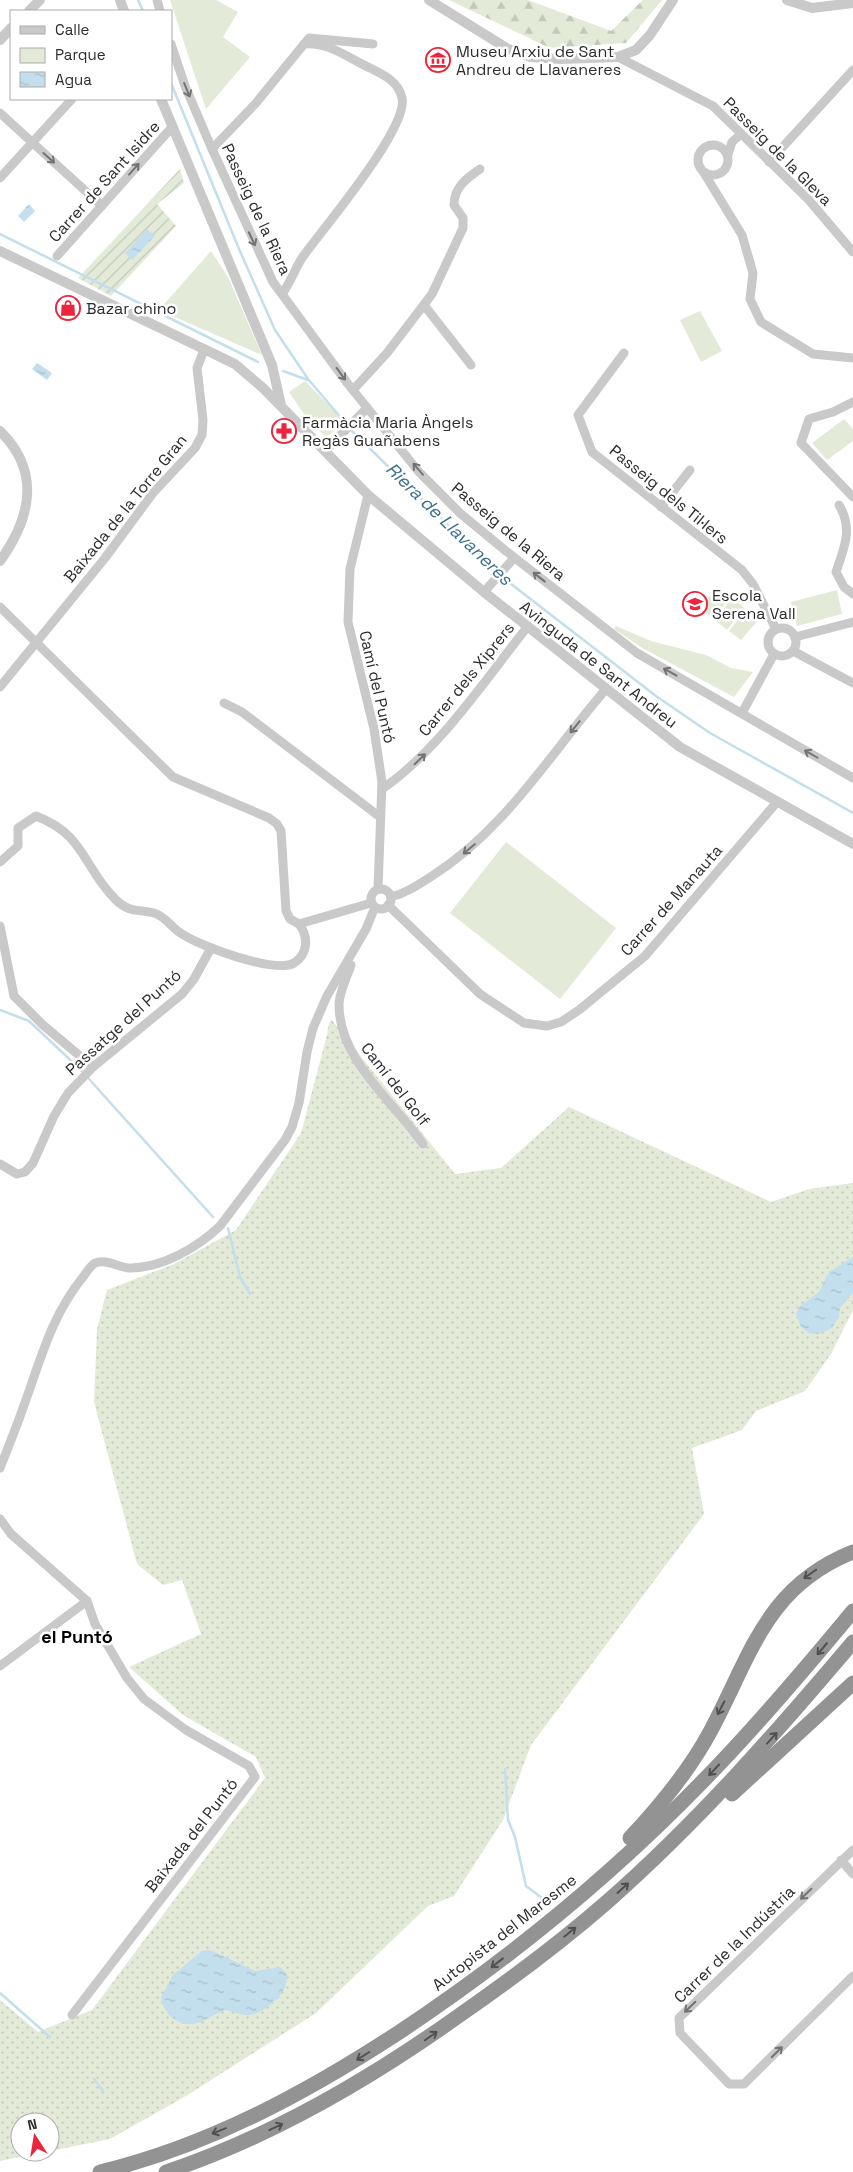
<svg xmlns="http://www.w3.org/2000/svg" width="853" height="2172" viewBox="0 0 853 2172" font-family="'Space Grotesk',sans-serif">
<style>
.grass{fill:url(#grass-dots)}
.forest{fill:url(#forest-firs)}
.park{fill:#e3ead8}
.garden{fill:url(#garden-furrows)}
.water{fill:url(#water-ripples)}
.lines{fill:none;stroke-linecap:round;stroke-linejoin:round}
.stream{stroke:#c3deec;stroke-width:2.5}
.minor{stroke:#c9c9c9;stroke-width:9}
.tertiary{stroke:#c9c9c9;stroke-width:10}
.motorway{stroke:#939393;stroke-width:15}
.oneway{stroke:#737373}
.oneway2{stroke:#505050}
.labels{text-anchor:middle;stroke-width:5;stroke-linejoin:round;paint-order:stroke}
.poi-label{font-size:16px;fill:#2c2c2c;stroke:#fff;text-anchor:start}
.street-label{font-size:16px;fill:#2c2c2c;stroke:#fff}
.water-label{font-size:18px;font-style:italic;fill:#387190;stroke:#fff}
.neighbourhood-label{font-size:18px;font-weight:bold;fill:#000;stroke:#fff}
</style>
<defs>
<pattern id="grass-dots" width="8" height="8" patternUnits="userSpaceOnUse" patternTransform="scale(1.25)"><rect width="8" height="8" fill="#e3ead8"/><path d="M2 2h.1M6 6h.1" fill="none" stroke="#c3c9ba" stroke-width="1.8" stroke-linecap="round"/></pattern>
<pattern id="forest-firs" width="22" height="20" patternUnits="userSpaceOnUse" patternTransform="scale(1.25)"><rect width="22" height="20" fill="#e3ead8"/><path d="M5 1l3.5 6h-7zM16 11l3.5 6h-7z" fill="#c3c9ba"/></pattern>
<pattern id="garden-furrows" width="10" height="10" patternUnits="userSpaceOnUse" patternTransform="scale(1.25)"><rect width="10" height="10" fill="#e3ead8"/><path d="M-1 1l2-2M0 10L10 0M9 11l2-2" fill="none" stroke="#c3c9ba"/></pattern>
<pattern id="water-ripples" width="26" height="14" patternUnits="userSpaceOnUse" patternTransform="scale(1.25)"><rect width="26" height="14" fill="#c3deec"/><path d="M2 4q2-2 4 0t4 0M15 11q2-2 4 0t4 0" fill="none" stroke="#a8bfcb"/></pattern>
</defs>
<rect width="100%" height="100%" fill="#fff"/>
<!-- grass -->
<polygon class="grass" points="331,1019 455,1174 501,1168 569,1107 771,1202 809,1189 853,1183 853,1310 831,1354 805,1391 756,1411 742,1430 692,1448 704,1514 531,1745 503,1820 454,1896 428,1906 316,2013 186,2096 110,2139 50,2151 50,2122 20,2122 20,2152 44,2152 0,2161 0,2000 38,2032 92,2010 265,1778 256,1757 183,1715 129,1667 201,1634 182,1580 163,1585 137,1564 94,1402 97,1329 107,1290 174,1264 236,1230 301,1133 327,1035 328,1027"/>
<!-- forest -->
<polygon class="forest" points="449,0 528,0 611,31 643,0 662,0 626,43 550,48"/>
<!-- park -->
<g class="park">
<polygon points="170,0 216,0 238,12 223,37 250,57 206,109"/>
<polygon points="211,251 228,277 262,355 159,310"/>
<polygon points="700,311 722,351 701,362 680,320"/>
<polygon points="305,381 345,422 326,437 308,420 289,392"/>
<polygon points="844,419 853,429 853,441 827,460 812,443"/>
<polygon points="717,587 731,597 713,618 700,608"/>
<polygon points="837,590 842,614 797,626 791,602"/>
<polygon points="732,598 745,608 727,630 715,620"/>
<polygon points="747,608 760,618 741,640 729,631"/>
<polygon points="616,626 651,641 706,655 731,668 753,672 734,697 644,649 614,629"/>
<polygon points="506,842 616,928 560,999 450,913"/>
</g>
<!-- garden -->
<polygon class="garden" points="180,169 184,183 157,204 176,226 111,296 78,278"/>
<!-- water -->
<g class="water">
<polygon points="29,204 35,211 24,222 18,216"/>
<polygon points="147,229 155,236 132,260 125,253"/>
<polygon points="37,363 52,373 47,380 32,369"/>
<polygon points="853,1257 853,1293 840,1308 839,1317 832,1328 818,1334 809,1333 801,1327 796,1314 800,1306 819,1292 829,1272"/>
<path d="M208 1950C212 1950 249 1968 255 1971L280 1967 286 1973C291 1990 270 2009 254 2014 244 2017 235 2012 226 2010 215 2013 207 2020 197 2023 179 2028 163 2014 161 1997L173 1975 202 1951Z"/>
</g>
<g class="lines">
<!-- stream -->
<g class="stream">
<polyline points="138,0 143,11"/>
<polyline points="171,83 239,249 275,330 308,379 353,432 497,573"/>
<polyline points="0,234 258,362"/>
<polyline points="283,371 308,380"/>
<polyline points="502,577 656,696 710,733 853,813"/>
<polyline points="0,1010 29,1021 82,1071"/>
<polyline points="89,1079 213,1217"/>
<polyline points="228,1228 240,1277 250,1294"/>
<polyline points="505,1769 508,1820 515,1837 526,1886 546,1901"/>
<polyline points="0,1993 50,2037"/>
<polyline points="94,2079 103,2091"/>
</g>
<!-- minor -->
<g class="minor">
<polyline points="157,0 160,11"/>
<polyline points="171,44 185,86 212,149 273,282 348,384 419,472 461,514 506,551 637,653 853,778"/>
<polyline points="618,57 713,106 808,199 853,252"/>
<polyline points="0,113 102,206"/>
<circle cx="713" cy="160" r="15"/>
<polyline points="212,149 256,103 309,38 373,44"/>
<polyline points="728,154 732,142 741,134"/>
<polyline points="769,162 853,70"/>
<polyline points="704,173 742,235 753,273 750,299 761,322 813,354 853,358"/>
<polyline points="0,178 72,99"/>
<polyline points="57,256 173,126"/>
<path d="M282 294C290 283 295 269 302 258 321 231 409 128 402 98 398 79 379 73 364 65 344 55 327 42 304 44"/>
<polyline points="424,305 471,365"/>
<polyline points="624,353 578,415 592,452 742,570 753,584 776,629"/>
<path d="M353 390 387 353 432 294 463 228V218L454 205C454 187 467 178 480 169"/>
<polyline points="853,402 833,412 809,419 801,443 853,497"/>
<polyline points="326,450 367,408"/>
<polyline points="368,495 350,569 348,622 374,729 382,782 378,888"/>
<path d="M839 505C853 528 845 546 836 572L844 587 853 594"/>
<polyline points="661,507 690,470"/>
<polyline points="484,592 514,558"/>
<polyline points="0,607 173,777 269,818 277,824 281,831 286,911 290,919 299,924 371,903"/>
<circle cx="782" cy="642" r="14"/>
<polyline points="795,637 853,622"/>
<polyline points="793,651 853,683"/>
<polyline points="0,687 105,558 153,493 195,448 202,435 203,420 197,368 204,350"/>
<polyline points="224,703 242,712 380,817"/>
<polyline points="742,713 774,654"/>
<path d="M382 789C438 751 485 680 528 626"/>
<path d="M0 862 18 846V828L36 816C86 835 83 868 116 900 129 913 139 909 154 913 165 916 172 928 182 934 200 946 275 974 294 963 308 954 309 937 299 924"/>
<circle cx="381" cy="899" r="10"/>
<path d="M391 897C406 893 418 885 432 876 505 830 550 754 606 689"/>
<polyline points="388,905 480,994 524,1023 547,1026 561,1022 579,1010 645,956 777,802"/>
<polyline points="0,926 14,996 43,1025 93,1067"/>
<path d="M351 965C347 977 339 993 339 1005 339 1060 394 1102 423 1144"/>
<polyline points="0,1164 17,1174 25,1172 33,1163 54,1116 68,1093 93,1067 182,994 194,979 211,948"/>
<path d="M0 1468C8 1448 16 1428 23 1408 40 1362 51 1316 83 1277 86 1273 90 1266 95 1263 106 1258 121 1269 132 1268 164 1267 198 1247 220 1226L285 1140 292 1127 299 1103 307 1052 313 1028 327 996 366 929 375 907"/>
<polyline points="0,1519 11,1534 87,1601 95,1624 127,1678 144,1699 186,1730 249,1766 255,1777 72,2015"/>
<polyline points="0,1666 87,1601"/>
<polyline points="853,1850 679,2018 680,2033 729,2084 744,2084 853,1976"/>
<polyline points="841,1860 853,1874"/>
</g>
<!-- tertiary -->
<g class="tertiary">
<polyline points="120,0 124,11"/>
<polyline points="429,0 508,49 531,57 561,59 618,57 636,50 650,35 673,0"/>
<polyline points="787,0 812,8 853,3"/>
<polyline points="29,11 40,0"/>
<polyline points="0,40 11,28"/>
<polyline points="161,99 272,365 281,405"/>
<polyline points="0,251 235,364 263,388 368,495 484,592 680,747 853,844"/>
<path d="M0 431C41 471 31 518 0 561"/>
</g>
<!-- motorway -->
<g class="motorway">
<polyline points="732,1794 853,1683"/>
<path d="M630 1838C660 1806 689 1771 710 1732 751 1656 765 1587 853 1552"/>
<path d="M100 2172C208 2146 306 2093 398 2033 508 1960 612 1875 704 1780 757 1726 805 1669 853 1611"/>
<path d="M166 2172C271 2137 367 2081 457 2017 509 1981 560 1943 607 1902 697 1823 776 1733 853 1642"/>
</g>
</g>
<!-- one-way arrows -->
<defs><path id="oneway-shaft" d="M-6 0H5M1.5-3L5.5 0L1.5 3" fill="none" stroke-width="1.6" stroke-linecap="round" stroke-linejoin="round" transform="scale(1.25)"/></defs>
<g class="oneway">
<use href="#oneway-shaft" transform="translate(187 90) rotate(68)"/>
<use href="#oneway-shaft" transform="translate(49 158) rotate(42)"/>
<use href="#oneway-shaft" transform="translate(134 169) rotate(-48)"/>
<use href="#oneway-shaft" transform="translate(252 239) rotate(65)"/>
<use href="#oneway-shaft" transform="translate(341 374) rotate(54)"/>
<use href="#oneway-shaft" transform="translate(418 469) rotate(-131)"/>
<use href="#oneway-shaft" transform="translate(539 577) rotate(-142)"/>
<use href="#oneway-shaft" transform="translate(670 672) rotate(-151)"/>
<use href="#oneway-shaft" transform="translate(575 727) rotate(129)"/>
<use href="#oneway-shaft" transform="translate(811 754) rotate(-150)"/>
<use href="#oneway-shaft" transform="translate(420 759) rotate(-44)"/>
<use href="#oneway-shaft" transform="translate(469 849) rotate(140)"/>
<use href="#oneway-shaft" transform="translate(806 1894) rotate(136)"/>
<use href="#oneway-shaft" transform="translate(690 2007) rotate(136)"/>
<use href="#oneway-shaft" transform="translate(777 2052) rotate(-45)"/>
</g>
<g class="oneway2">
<use href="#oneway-shaft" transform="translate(810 1574) rotate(145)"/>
<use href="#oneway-shaft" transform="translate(822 1649) rotate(130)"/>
<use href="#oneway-shaft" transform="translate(721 1708) rotate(117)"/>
<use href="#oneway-shaft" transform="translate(772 1738) rotate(-48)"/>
<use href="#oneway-shaft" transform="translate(714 1770) rotate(133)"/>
<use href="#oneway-shaft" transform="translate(623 1888) rotate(-42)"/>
<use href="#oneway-shaft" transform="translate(570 1932) rotate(-39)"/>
<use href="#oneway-shaft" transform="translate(497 1963) rotate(142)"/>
<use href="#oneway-shaft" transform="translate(431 2036) rotate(-35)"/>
<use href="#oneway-shaft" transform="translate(363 2056) rotate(148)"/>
<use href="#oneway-shaft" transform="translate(276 2127) rotate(-25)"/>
<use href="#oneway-shaft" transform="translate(219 2131) rotate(158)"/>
</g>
<!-- icons -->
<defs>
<symbol id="museum-ring" viewBox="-11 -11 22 22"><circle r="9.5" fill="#fff" stroke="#ec253c" stroke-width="1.5"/><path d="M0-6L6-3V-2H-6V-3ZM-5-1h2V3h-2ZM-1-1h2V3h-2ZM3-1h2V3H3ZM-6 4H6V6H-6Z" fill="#ec253c"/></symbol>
<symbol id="shop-ring" viewBox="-11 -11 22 22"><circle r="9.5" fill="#fff" stroke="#ec253c" stroke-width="1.5"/><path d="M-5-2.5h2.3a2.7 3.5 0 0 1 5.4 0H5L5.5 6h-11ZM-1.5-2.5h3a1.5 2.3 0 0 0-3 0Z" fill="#ec253c"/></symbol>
<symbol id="pharmacy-ring" viewBox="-11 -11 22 22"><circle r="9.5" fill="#fff" stroke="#ec253c" stroke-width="1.5"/><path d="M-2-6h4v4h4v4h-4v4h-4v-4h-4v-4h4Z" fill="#ec253c"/></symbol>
<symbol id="school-ring" viewBox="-11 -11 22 22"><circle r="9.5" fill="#fff" stroke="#ec253c" stroke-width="1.5"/><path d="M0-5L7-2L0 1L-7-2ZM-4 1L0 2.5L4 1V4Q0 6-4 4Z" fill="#ec253c"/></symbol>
</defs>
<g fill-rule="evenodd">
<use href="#museum-ring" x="424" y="46" width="28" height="28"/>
<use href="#shop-ring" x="54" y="294" width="28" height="28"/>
<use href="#pharmacy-ring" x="270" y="417" width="28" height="28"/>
<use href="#school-ring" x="681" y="590" width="28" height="28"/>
</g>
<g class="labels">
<!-- poi labels -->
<g class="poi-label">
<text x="456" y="57">Museu Arxiu de Sant<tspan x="456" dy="18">Andreu de Llavaneres</tspan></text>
<text x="86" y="314">Bazar chino</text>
<text x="302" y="428">Farmàcia Maria Àngels<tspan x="302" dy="18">Regàs Guañabens</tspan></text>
<text x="712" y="601">Escola<tspan x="712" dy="18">Serena Vall</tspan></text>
</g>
<!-- street labels -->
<g class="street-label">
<text transform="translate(778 151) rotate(45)" y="6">Passeig de la Gleva</text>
<text transform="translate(104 181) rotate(-48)" y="6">Carrer de Sant Isidre</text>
<text transform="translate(257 209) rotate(65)" y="6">Passeig de la Riera</text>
<text transform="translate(669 494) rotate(39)" y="6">Passeig dels Til·lers</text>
<text transform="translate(125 508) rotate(-51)" y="6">Baixada de la Torre Gran</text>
<text transform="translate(509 531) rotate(40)" y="6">Passeig de la Riera</text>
<text transform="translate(599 664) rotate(38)" y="6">Avinguda de Sant Andreu</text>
<text transform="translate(466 679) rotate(-51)" y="6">Carrer dels Xiprers</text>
<text transform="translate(378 687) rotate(77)" y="6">Camí del Puntó</text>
<text transform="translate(671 900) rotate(-48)" y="6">Carrer de Manauta</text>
<text transform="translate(123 1022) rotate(-42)" y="6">Passatge del Puntó</text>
<text transform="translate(396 1084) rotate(52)" y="6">Camí del Golf</text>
<text transform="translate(191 1835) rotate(-52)" y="6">Baixada del Puntó</text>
<text transform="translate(504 1932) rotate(-38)" y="6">Autopista del Maresme</text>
<text transform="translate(734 1944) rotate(-44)" y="6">Carrer de la Indústria</text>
</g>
<!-- water labels -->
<g class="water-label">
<text transform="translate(449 524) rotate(44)" y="6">Riera de Llavaneres</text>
</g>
<!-- neighbourhood labels -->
<g class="neighbourhood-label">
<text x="77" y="1643">el Puntó</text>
</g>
</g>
<!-- legend -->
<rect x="10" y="10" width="162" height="90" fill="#ffffff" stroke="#ababab"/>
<rect x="20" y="26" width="25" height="8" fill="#c9c9c9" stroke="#ababab"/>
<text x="55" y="35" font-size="15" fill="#2c2c2c">Calle</text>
<rect x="20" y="48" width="25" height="15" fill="#e3ead8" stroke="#ababab"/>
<text x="55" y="60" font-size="15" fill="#2c2c2c">Parque</text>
<rect x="20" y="72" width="25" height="15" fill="url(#water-ripples)" stroke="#ababab"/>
<text x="55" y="85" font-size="15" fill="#2c2c2c">Agua</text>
<!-- north arrow -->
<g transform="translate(35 2137) rotate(348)"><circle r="24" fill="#ffffff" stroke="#ababab"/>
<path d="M0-4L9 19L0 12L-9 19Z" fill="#ec253c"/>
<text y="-8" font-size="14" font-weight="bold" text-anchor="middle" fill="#2c2c2c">N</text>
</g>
</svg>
